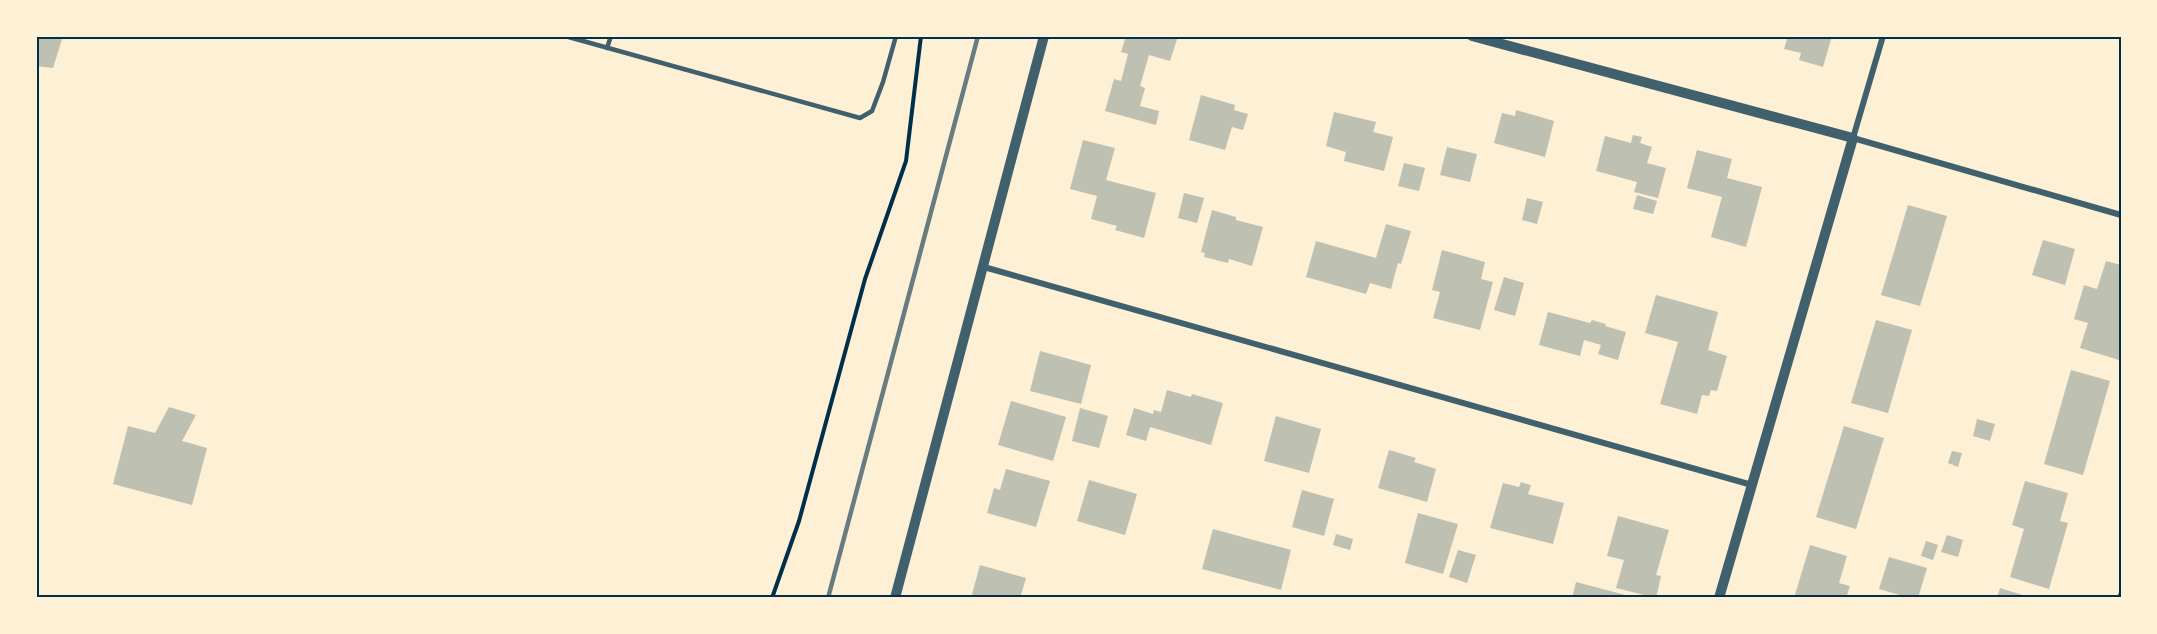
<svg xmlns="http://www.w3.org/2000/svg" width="2157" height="634" viewBox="0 0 2157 634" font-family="'PT Sans Narrow',sans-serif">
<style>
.building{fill:#bec0b2}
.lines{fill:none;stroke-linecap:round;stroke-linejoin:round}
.path{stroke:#003049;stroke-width:4}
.service{stroke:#3f606c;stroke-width:4.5}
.minor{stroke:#3f606c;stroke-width:6}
.tertiary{stroke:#3f606c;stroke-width:10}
.rail{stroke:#657d81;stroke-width:4.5}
.neatline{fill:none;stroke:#003049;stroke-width:2}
</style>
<rect width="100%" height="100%" fill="#fdf0d5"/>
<!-- building -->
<g class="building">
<polygon points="36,36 63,36 53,68 36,66"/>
<polygon points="1126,36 1178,36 1170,61 1149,55 1140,86 1145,88 1140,106 1159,111 1156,125 1105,111 1114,79 1121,81 1128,54 1121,52"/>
<polygon points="1788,36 1832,36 1823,67 1799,60 1801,53 1784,49"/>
<polygon points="1201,95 1235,105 1234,110 1248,114 1243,130 1232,127 1225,150 1189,140"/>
<polygon points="1516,110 1554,121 1545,157 1494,143 1502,113 1515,116"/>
<polygon points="1334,112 1376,122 1373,132 1393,137 1384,171 1344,161 1346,152 1326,146"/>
<polygon points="1633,135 1642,137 1640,143 1652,147 1647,163 1666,168 1658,198 1634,192 1637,182 1596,171 1605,136 1631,143"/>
<polygon points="1083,140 1115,148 1106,180 1156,193 1144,238 1115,230 1117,226 1091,219 1097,196 1070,189"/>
<polygon points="1447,147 1477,154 1470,182 1440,175"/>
<polygon points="1697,150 1732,159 1727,178 1762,187 1746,247 1711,237 1722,197 1687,188"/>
<polygon points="1404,163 1425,168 1419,191 1398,186"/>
<polygon points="1184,193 1204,198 1197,223 1178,218"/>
<polygon points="1637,195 1657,201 1653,214 1633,209"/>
<polygon points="1527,198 1543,202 1537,224 1522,220"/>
<polygon points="1908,205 1947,216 1920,306 1881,295"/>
<polygon points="1212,210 1236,217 1236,220 1263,227 1252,266 1229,259 1228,263 1204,257 1205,253 1201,252"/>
<polygon points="1386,224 1411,231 1401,264 1398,263 1391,289 1370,283 1366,294 1306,277 1316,241 1376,258"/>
<polygon points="2043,240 2075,249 2065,285 2032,275"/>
<polygon points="1442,250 1485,262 1481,279 1493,282 1480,330 1433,318 1440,292 1432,290"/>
<polygon points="2106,261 2121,265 2121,352 2119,360 2080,348 2088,323 2074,319 2084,285 2097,289"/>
<polygon points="1504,277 1524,283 1515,316 1494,310"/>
<polygon points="1656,295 1718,312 1708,350 1727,356 1717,391 1711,390 1709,396 1702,395 1697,414 1660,404 1678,342 1645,333"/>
<polygon points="1548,312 1590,323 1592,320 1606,324 1605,326 1626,332 1618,360 1598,354 1601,345 1584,340 1580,356 1539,345"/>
<polygon points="1876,320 1912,330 1888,413 1851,403"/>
<polygon points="1040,351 1091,365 1081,404 1030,391"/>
<polygon points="2071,370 2110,381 2083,475 2044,464"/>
<polygon points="1167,390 1191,397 1192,394 1223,403 1211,445 1150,427 1146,441 1126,435 1134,408 1153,414 1154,410 1161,412"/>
<polygon points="1011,401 1066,417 1053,461 998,445"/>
<polygon points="169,407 196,415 182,441 207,448 192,505 113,484 128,426 155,433"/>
<polygon points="1080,408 1108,416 1099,448 1072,441"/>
<polygon points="1276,416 1321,429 1309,473 1264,461"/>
<polygon points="1977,419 1995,424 1990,441 1973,436"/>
<polygon points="1844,426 1884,438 1856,529 1816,517"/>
<polygon points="1389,450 1416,458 1414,462 1436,469 1427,502 1378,488"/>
<polygon points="1952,451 1962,453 1958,467 1948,463"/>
<polygon points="1006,469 1050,481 1036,527 987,513 994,488 1000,490"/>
<polygon points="1089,480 1137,494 1125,535 1077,521"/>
<polygon points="2025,481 2068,493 2060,521 2068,523 2049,589 2010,577 2024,529 2012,525"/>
<polygon points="1521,482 1531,485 1528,494 1564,503 1553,544 1490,528 1503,483 1519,487"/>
<polygon points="1302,490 1334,499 1324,536 1292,527"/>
<polygon points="1418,513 1458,524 1443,574 1405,563"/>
<polygon points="1618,516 1669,530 1656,575 1661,576 1656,598 1616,588 1624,560 1607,556"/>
<polygon points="1213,529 1291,550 1281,590 1202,569"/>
<polygon points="1336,534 1353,539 1350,550 1333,545"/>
<polygon points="1947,535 1963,540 1958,557 1941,552"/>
<polygon points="1926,541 1938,545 1933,560 1921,556"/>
<polygon points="1810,545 1847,556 1839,583 1850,586 1846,598 1794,598"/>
<polygon points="1458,550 1476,555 1467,583 1449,577"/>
<polygon points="1889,557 1927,568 1918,598 1910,598 1879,589"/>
<polygon points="980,565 1026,578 1020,598 971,598"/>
<polygon points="1576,582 1633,597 1633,598 1572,598"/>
<polygon points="2000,588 2029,597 2029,598 1997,598"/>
</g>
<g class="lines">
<!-- path -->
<polyline class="path" points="772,598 799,521 865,279 906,161 921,36"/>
<!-- service -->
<g class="service">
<polyline points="565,36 860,118 872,111 883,82 896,36"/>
<polyline points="607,48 611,36"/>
</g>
<!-- minor -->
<g class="minor">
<polyline points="1883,36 1853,138 2121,215"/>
<polyline points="984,267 1752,485"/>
<polyline points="2120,598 2121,595"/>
</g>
<!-- tertiary -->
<g class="tertiary">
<polyline points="1472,36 1853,138 1719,598"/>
<polyline points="895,598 1044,36"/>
</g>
<!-- rail -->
<polyline class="rail" points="828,598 978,36"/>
</g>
<!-- border -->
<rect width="2157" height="634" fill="none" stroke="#fdf0d5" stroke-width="75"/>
<rect x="38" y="38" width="2082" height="558" class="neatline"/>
</svg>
